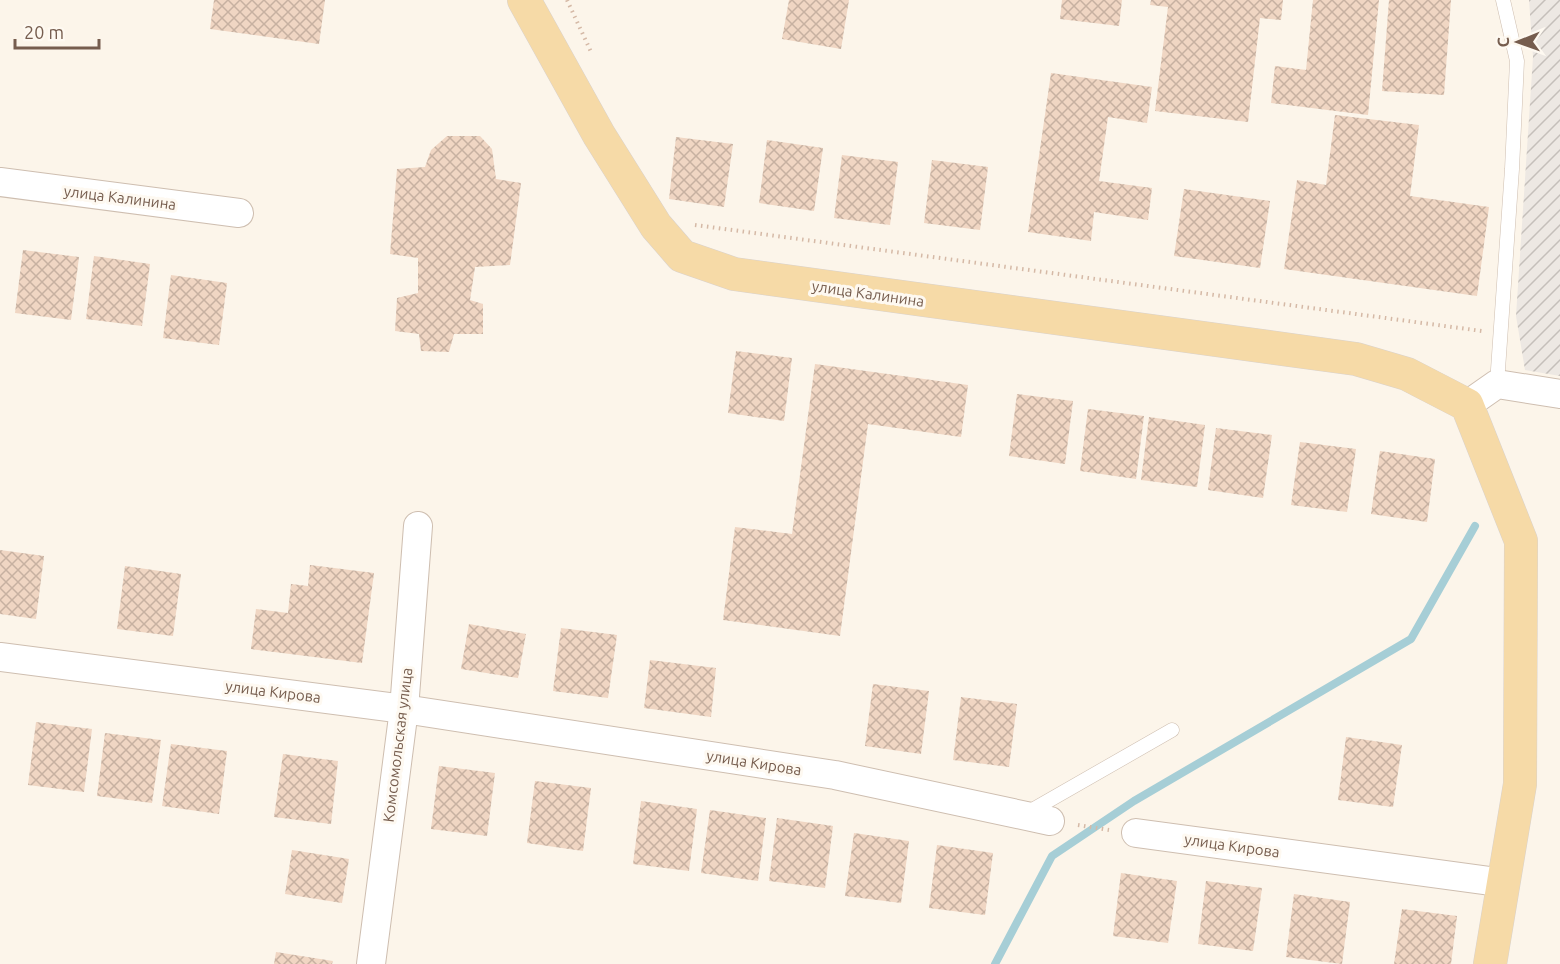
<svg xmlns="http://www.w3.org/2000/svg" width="1560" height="964" viewBox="0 0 1560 964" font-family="Ubuntu,sans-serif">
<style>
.industrial{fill:url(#industrial-furrows)}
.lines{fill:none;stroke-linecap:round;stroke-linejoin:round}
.stream{stroke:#a6ced6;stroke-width:8}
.building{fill:url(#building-cross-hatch)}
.service-casing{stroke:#cebeb0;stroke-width:15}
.minor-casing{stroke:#cebeb0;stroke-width:30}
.primary-casing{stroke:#d9d2cd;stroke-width:34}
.path{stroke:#d5b9a6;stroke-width:4;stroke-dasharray:1.5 4.5;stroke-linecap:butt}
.service{stroke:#fff;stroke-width:14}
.minor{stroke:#fff;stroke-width:28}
.primary{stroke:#f6daa7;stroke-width:33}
.labels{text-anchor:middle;stroke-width:6;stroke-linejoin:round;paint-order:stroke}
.street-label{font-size:15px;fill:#765d4e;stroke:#fef9f1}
</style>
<defs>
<pattern id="industrial-furrows" width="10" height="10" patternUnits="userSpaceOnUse" patternTransform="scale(1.5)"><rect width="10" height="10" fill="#ede8e3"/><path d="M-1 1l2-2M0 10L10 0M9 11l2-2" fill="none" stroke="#c5bfba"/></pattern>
<pattern id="building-cross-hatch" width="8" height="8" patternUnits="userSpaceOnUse" patternTransform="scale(1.5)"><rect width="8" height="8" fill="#f0d6c3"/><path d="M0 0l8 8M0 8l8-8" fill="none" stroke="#c7b1a1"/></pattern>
</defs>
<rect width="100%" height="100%" fill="#fcf5ea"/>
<!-- industrial -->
<polygon class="industrial" points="1529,0 1560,0 1560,376 1525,370 1516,316 1533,57"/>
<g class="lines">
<!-- stream -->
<polyline class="stream" points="995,964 1052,856 1134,801 1411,639 1475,526"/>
</g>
<!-- building -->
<g class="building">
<polygon points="214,0 325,0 319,44 210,29"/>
<polygon points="789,0 849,0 841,49 782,39"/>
<polygon points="1062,0 1122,0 1119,26 1060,19"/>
<polygon points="1151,0 1283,0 1281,20 1260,18 1248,122 1155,111 1168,7 1150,5"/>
<polygon points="1313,0 1379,0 1368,115 1271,103 1275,66 1306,70"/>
<polygon points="1389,0 1451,0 1444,95 1382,91"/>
<polygon points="1051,73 1152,87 1147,123 1108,117 1099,181 1152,188 1148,220 1094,212 1091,241 1028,232"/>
<polygon points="1335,115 1419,125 1410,196 1489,207 1477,296 1284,269 1297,180 1326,185"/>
<polygon points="447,136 480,136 492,149 496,179 521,183 510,265 475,267 470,300 483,304 483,334 454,334 449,352 421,351 419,334 395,331 397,298 418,293 418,258 390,254 397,169 425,167 431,150"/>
<polygon points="676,137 733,144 724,207 669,199"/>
<polygon points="767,140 823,148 814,211 759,203"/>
<polygon points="842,155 898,162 890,225 834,218"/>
<polygon points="932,160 988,167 980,230 924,223"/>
<polygon points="1184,189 1270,201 1260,268 1174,256"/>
<polygon points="23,250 79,257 71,320 15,313"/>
<polygon points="94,256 150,264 142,326 86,319"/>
<polygon points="171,275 227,283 219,345 163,338"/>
<polygon points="736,351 792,358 784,421 728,413"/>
<polygon points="815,364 968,385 961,437 868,424 840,636 723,620 735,527 792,534"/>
<polygon points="1017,394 1073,401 1065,464 1009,456"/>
<polygon points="1088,409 1144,416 1136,479 1080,471"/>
<polygon points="1149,417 1205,425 1197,487 1141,480"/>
<polygon points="1216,428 1272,435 1263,498 1208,490"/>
<polygon points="1300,442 1356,449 1347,512 1291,505"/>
<polygon points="1380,451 1435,459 1427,522 1371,514"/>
<polygon points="0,550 44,556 36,619 0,614"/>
<polygon points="310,565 374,573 362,663 251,649 256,609 288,613 291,584 308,586"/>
<polygon points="125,566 181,574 173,636 117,629"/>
<polygon points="469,624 526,634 518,678 461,669"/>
<polygon points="561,628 617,635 608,698 553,691"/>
<polygon points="650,660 716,668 711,717 644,708"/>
<polygon points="873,684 929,691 921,754 865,746"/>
<polygon points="961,697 1017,704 1009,767 953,760"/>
<polygon points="36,722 92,729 84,792 28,785"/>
<polygon points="105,733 161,740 152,803 97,796"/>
<polygon points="1346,737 1402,745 1393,807 1338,800"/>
<polygon points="171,744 227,751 219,814 162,806"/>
<polygon points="283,754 338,761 331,824 274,817"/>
<polygon points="439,766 495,773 487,836 431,829"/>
<polygon points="535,781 591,788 583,851 527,843"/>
<polygon points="641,801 697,809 689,871 633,864"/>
<polygon points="710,810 766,818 758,881 701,873"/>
<polygon points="777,818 833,826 825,888 769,881"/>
<polygon points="854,833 909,841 901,903 845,896"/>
<polygon points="937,845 993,853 985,915 929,908"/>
<polygon points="292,850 349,859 342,903 285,894"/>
<polygon points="1121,873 1177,881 1168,943 1113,936"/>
<polygon points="1206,881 1262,888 1253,951 1198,944"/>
<polygon points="1294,894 1350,902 1342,964 1286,957"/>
<polygon points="1402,909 1457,916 1451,964 1394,964"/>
<polygon points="276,952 333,961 332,964 274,964"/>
</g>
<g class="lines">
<defs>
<g id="service">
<polyline points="1497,384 1512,169 1517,61 1503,0"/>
<polyline points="1027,813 1172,730"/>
</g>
<g id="minor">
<polyline points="0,182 239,213"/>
<polyline points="1467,405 1497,384 1560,394"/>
<polyline points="0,657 404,709 835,775 1050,821"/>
<polyline points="1136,833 1505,883"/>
<polyline points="371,964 404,709 418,526"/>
</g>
<polyline id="primary" points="524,0 599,135 656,226 682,256 734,274 1356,359 1407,374 1467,405 1521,541 1520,784 1490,964"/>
</defs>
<!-- service casing -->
<use href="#service" class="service-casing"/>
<!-- minor casing -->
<use href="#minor" class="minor-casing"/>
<!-- primary casing -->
<use href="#primary" class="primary-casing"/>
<!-- path -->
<g class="path">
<polyline points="567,0 592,54"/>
<polyline points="695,225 1482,331"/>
<polyline points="1078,825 1109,830"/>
</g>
<!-- service -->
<use href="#service" class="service"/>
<!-- minor -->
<use href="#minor" class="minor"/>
<!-- primary -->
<use href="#primary" class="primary"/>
</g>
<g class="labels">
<!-- street labels -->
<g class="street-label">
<text transform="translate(120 198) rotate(7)" y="5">улица Калинина</text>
<text transform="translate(868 294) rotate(8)" y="5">улица Калинина</text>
<text transform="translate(273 692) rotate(7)" y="5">улица Кирова</text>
<text transform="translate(398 745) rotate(-83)" y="5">Комсомольская улица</text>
<text transform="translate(754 763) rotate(9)" y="5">улица Кирова</text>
<text transform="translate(1232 846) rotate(8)" y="5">улица Кирова</text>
</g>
</g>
<!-- north arrow -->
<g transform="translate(1518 42) rotate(269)" stroke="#fef9f1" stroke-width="4.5" paint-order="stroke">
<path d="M0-4.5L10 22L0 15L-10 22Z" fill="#765d4e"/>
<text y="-9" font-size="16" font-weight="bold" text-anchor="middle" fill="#765d4e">С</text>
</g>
<!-- scale -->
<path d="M15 39v9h84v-9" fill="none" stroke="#765d4e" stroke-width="3"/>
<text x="24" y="39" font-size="18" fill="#765d4e" stroke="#fef9f1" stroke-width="4.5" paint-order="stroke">20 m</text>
</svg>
